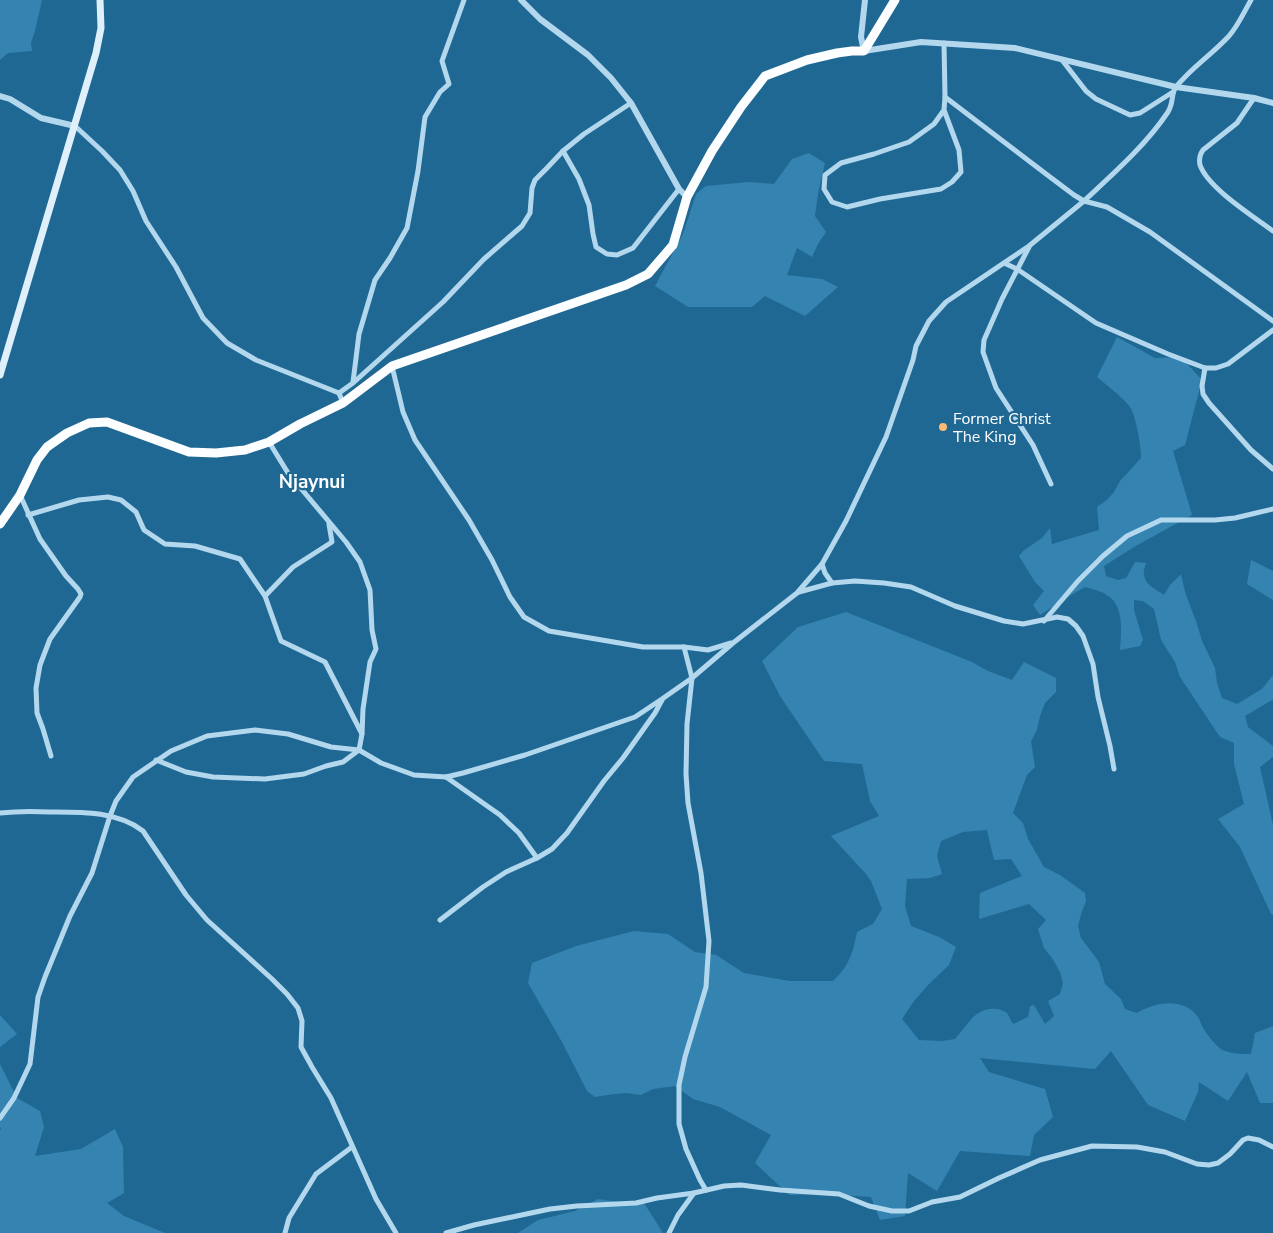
<svg xmlns="http://www.w3.org/2000/svg" width="1273" height="1233" viewBox="0 0 1273 1233" font-family="'Nunito Sans',sans-serif">
<style>
.green{fill:#3483b1;fill-rule:evenodd}
.lines{fill:none;stroke-linecap:round;stroke-linejoin:round}
.minor{stroke:#b3d8ee;stroke-width:5}
.tertiary{stroke:#b3d8ee;stroke-width:6}
.secondary{stroke:#e0f0fa;stroke-width:7}
.trunk{stroke:#fcfeff;stroke-width:9}
.poi-dot{fill:#fbbb74;stroke:#206894;stroke-width:2}
.labels{text-anchor:middle;stroke-width:4.5;stroke-linejoin:round;paint-order:stroke}
.poi-label{font-size:16px;fill:#fff;stroke:#206894;text-anchor:start}
.quarter-label{font-size:19px;font-weight:bold;fill:#fff;stroke:#206894}
</style>
<rect width="100%" height="100%" fill="#206894"/>
<!-- green -->
<g class="green">
<polygon points="0,0 42,0 35,31 31,43 32,51 8,53 0,60"/>
<polygon points="809,153 825,163 818,194 815,216 826,232 818,244 812,257 797,248 787,275 822,279 838,287 805,316 765,296 752,307 688,307 655,286 683,234 696,194 706,186 749,182 774,184 792,159"/>
<path d="M1117 337 1155 358 1181 357 1202 380 1185 445 1173 451 1192 515 1134 547 1104 566 1106 576 1118 580 1126 578 1135 562 1146 563C1145 566 1143 572 1144 575 1145 585 1157 590 1164 595L1170 585 1181 574 1185 592 1197 624 1202 641 1215 668 1217 683 1222 698 1237 704 1262 689 1273 675V701L1272 700 1245 716 1248 727 1273 746V757L1260 767 1273 825V915L1271 914 1240 847 1218 819 1244 804 1234 764V743L1220 737 1180 677 1175 662 1161 640 1154 609 1143 601 1134 600V610L1143 640 1140 646 1120 650C1121 633 1125 606 1107 595 1101 591 1092 589 1085 587L1066 598 1040 615 1033 605 1044 591 1035 582 1019 556 1023 551 1042 538 1050 528 1052 544 1099 530 1097 507 1107 500 1114 492 1120 481 1141 458C1141 445 1136 417 1130 407 1126 400 1104 383 1097 377Z"/>
<polygon points="1251,560 1273,571 1273,600 1247,584"/>
<path d="M846 612 972 662 988 671 1012 680 1024 662 1056 678V692L1045 703 1040 716 1037 730 1031 741 1035 767 1027 775 1013 813 1023 823 1028 839 1044 867 1060 875 1085 893 1086 901 1081 914 1078 926 1081 938 1099 962 1105 984 1121 999 1125 1009 1137 1013C1156 1002 1183 997 1198 1017 1200 1020 1201 1024 1203 1028 1207 1034 1214 1044 1221 1049 1230 1054 1241 1054 1251 1054L1255 1033 1273 1026V1103H1260L1247 1072 1228 1101 1199 1082 1198 1092 1185 1121 1148 1105 1111 1051 1095 1069 980 1058 989 1072 1045 1089 1053 1117 1034 1135 1030 1156 960 1151 937 1191 908 1173 905 1216 880 1220 871 1197 824 1194 789 1195 755 1163 771 1135 720 1107 693 1099 675 1086 653 1089 641 1095 627 1093 614 1094 595 1097 587 1091 562 1042 528 983 532 963 576 946 634 931 668 934 695 952 716 955 744 973 790 981H833C849 966 853 953 857 932L873 924 882 909 871 881 866 874 831 836 879 816 870 801 862 764 824 761 780 696 762 661 798 627ZM987 830 994 860 1011 859 1022 876 980 893 979 919 1029 904 1046 920 1038 929 1044 948 1052 958 1060 972 1063 983 1060 994 1048 1001 1054 1016 1045 1024 1034 1005 1030 1006 1028 1017 1013 1024 1007 1013C1004 1011 999 1009 996 1009 976 1006 966 1027 955 1039L942 1041 919 1040 902 1019 914 1001 928 985 949 965 956 947 939 937 911 926 905 906 907 879 930 878 942 874 937 856 941 841 963 832Z"/>
<polygon points="0,1015 17,1034 0,1047"/>
<polygon points="0,1064 17,1098 40,1111 44,1127 35,1156 81,1149 115,1129 123,1147 124,1193 107,1203 124,1216 165,1233 0,1233 0,1130 1,1129 0,1127"/>
<polygon points="598,1199 626,1203 644,1203 663,1233 518,1233 538,1220 575,1211"/>
</g>
<g class="lines">
<!-- minor -->
<g class="minor">
<polyline points="1062,60 1086,91 1096,99 1130,115 1140,113 1173,92"/>
<path d="M1254 98 1237 123 1203 150C1200 154 1199 160 1200 165 1208 188 1253 216 1273 231"/>
<polyline points="944,110 934,124 909,142 874,154 841,163 825,175 824,189 832,202 847,207 880,199 941,189 952,182 961,172 959,150 944,110 945,97"/>
<polyline points="75,126 102,151 120,170 133,191 146,221 176,267 203,318 227,343 256,360 339,393 343,403"/>
<polyline points="563,151 579,179 589,205 593,234 596,247 607,254 617,255 633,248 679,189"/>
<path d="M1084 201C1114 173 1145 146 1168 112 1174 102 1171 93 1176 87 1179 83 1183 79 1187 75 1200 62 1216 50 1229 36 1238 26 1244 12 1251 0"/>
<polyline points="1084,201 1107,207 1150,232 1273,321"/>
<polyline points="1029,247 1002,299 984,340 983,352 996,388 1033,445 1051,484"/>
<polyline points="1004,263 1017,269 1096,323 1168,354 1205,368 1216,368 1228,364 1273,330"/>
<polyline points="392,366 403,412 415,440 469,520 492,560 510,597 524,617 549,631 643,647 684,647 708,650 731,643"/>
<polyline points="1205,368 1202,386 1203,394 1209,403 1251,450 1273,469"/>
<polyline points="353,382 359,334 375,280 390,258 407,228 418,171 425,117 440,92 449,84 442,61 464,0"/>
<polyline points="339,393 353,383 443,302 484,259 522,226 530,213 532,188 535,180 547,168 563,151 584,134 631,103"/>
<polyline points="269,442 288,473 346,542 360,562 370,590 372,630 376,649 370,662 363,709 362,734"/>
<polyline points="20,495 40,539 66,576 78,589 81,594 80,597 50,639 40,665 36,688 37,713 43,729 51,756"/>
<polyline points="28,515 79,500 108,497 121,500 136,512 144,530 165,544 195,546 240,559 265,596 281,641 325,662 362,734 359,750 343,762 326,766 304,774 265,779 213,777 186,772 156,760"/>
<polyline points="822,564 825,573 832,583"/>
<polyline points="799,592 832,583 855,581 884,583 911,587 955,606 1004,621 1023,624 1057,617 1068,619 1076,626 1083,636 1093,664 1098,697 1110,746 1114,769"/>
<polyline points="265,596 293,567 332,542 329,524"/>
<polyline points="1044,621 1078,581 1103,556 1127,536 1161,520 1215,520 1235,518 1273,509"/>
<polyline points="684,647 692,678 687,724 686,774 688,803 701,873 709,941 706,987 685,1057 679,1085 679,1124 686,1149 700,1180 706,1190"/>
<polyline points="446,777 500,815 519,833 537,858"/>
<path d="M0 813C17 811 33 811 50 812 81 812 117 811 143 831L186 895 207 920 272 979 287 994 298 1008 302 1021 301 1047 312 1067 331 1098 376 1199 396 1233"/>
<polyline points="440,920 483,887 506,872 537,858 552,849 567,833 604,781 623,758 655,713 662,700"/>
<polyline points="0,1118 14,1098 30,1064 38,997 45,977 70,916 92,873 110,816 116,801 133,777 171,751 207,736 255,730 288,734 331,747 359,750 381,763 414,775 446,777 463,773 525,755 635,717 662,699 692,678 733,643 797,593 822,564 846,521 886,437 913,360 916,346 929,321 946,302 1029,246 1084,201 1074,195 1050,177 945,97 944,43"/>
<polyline points="285,1233 289,1218 316,1174 352,1147"/>
<polyline points="446,1233 474,1225 550,1209 577,1206 636,1203 657,1198 694,1193 724,1186 741,1185 780,1190 839,1194 869,1206 892,1211 909,1211 932,1202 960,1197 999,1178 1040,1160 1092,1146 1137,1147 1165,1152 1197,1164 1209,1165 1218,1163 1230,1154 1243,1140 1248,1138 1259,1140 1273,1147"/>
<polyline points="669,1233 678,1215 694,1193"/>
</g>
<!-- tertiary -->
<g class="tertiary">
<polyline points="521,0 540,19 588,55 611,78 631,103 679,189 687,197"/>
<polyline points="865,0 861,37 864,51 921,42 1015,48 1176,87 1254,98 1273,103"/>
<polyline points="0,96 10,99 41,118 75,126"/>
</g>
<!-- secondary -->
<polyline class="secondary" points="0,375 96,53 101,28 100,0"/>
<!-- trunk -->
<polyline class="trunk" points="0,524 20,495 37,460 47,447 67,433 89,423 107,422 189,452 216,453 245,450 269,442 300,424 343,403 392,366 626,285 648,274 673,245 687,197 712,151 741,107 765,76 807,60 837,53 852,51 864,51 895,0"/>
</g>
<!-- markers -->
<circle class="poi-dot" cx="943" cy="427" r="5"/>
<g class="labels">
<!-- poi labels -->
<g class="poi-label">
<text x="953" y="424">Former Christ<tspan x="953" dy="18">The King</tspan></text>
</g>
<!-- quarter labels -->
<g class="quarter-label">
<text x="312" y="488">Njaynui</text>
</g>
</g>
</svg>
